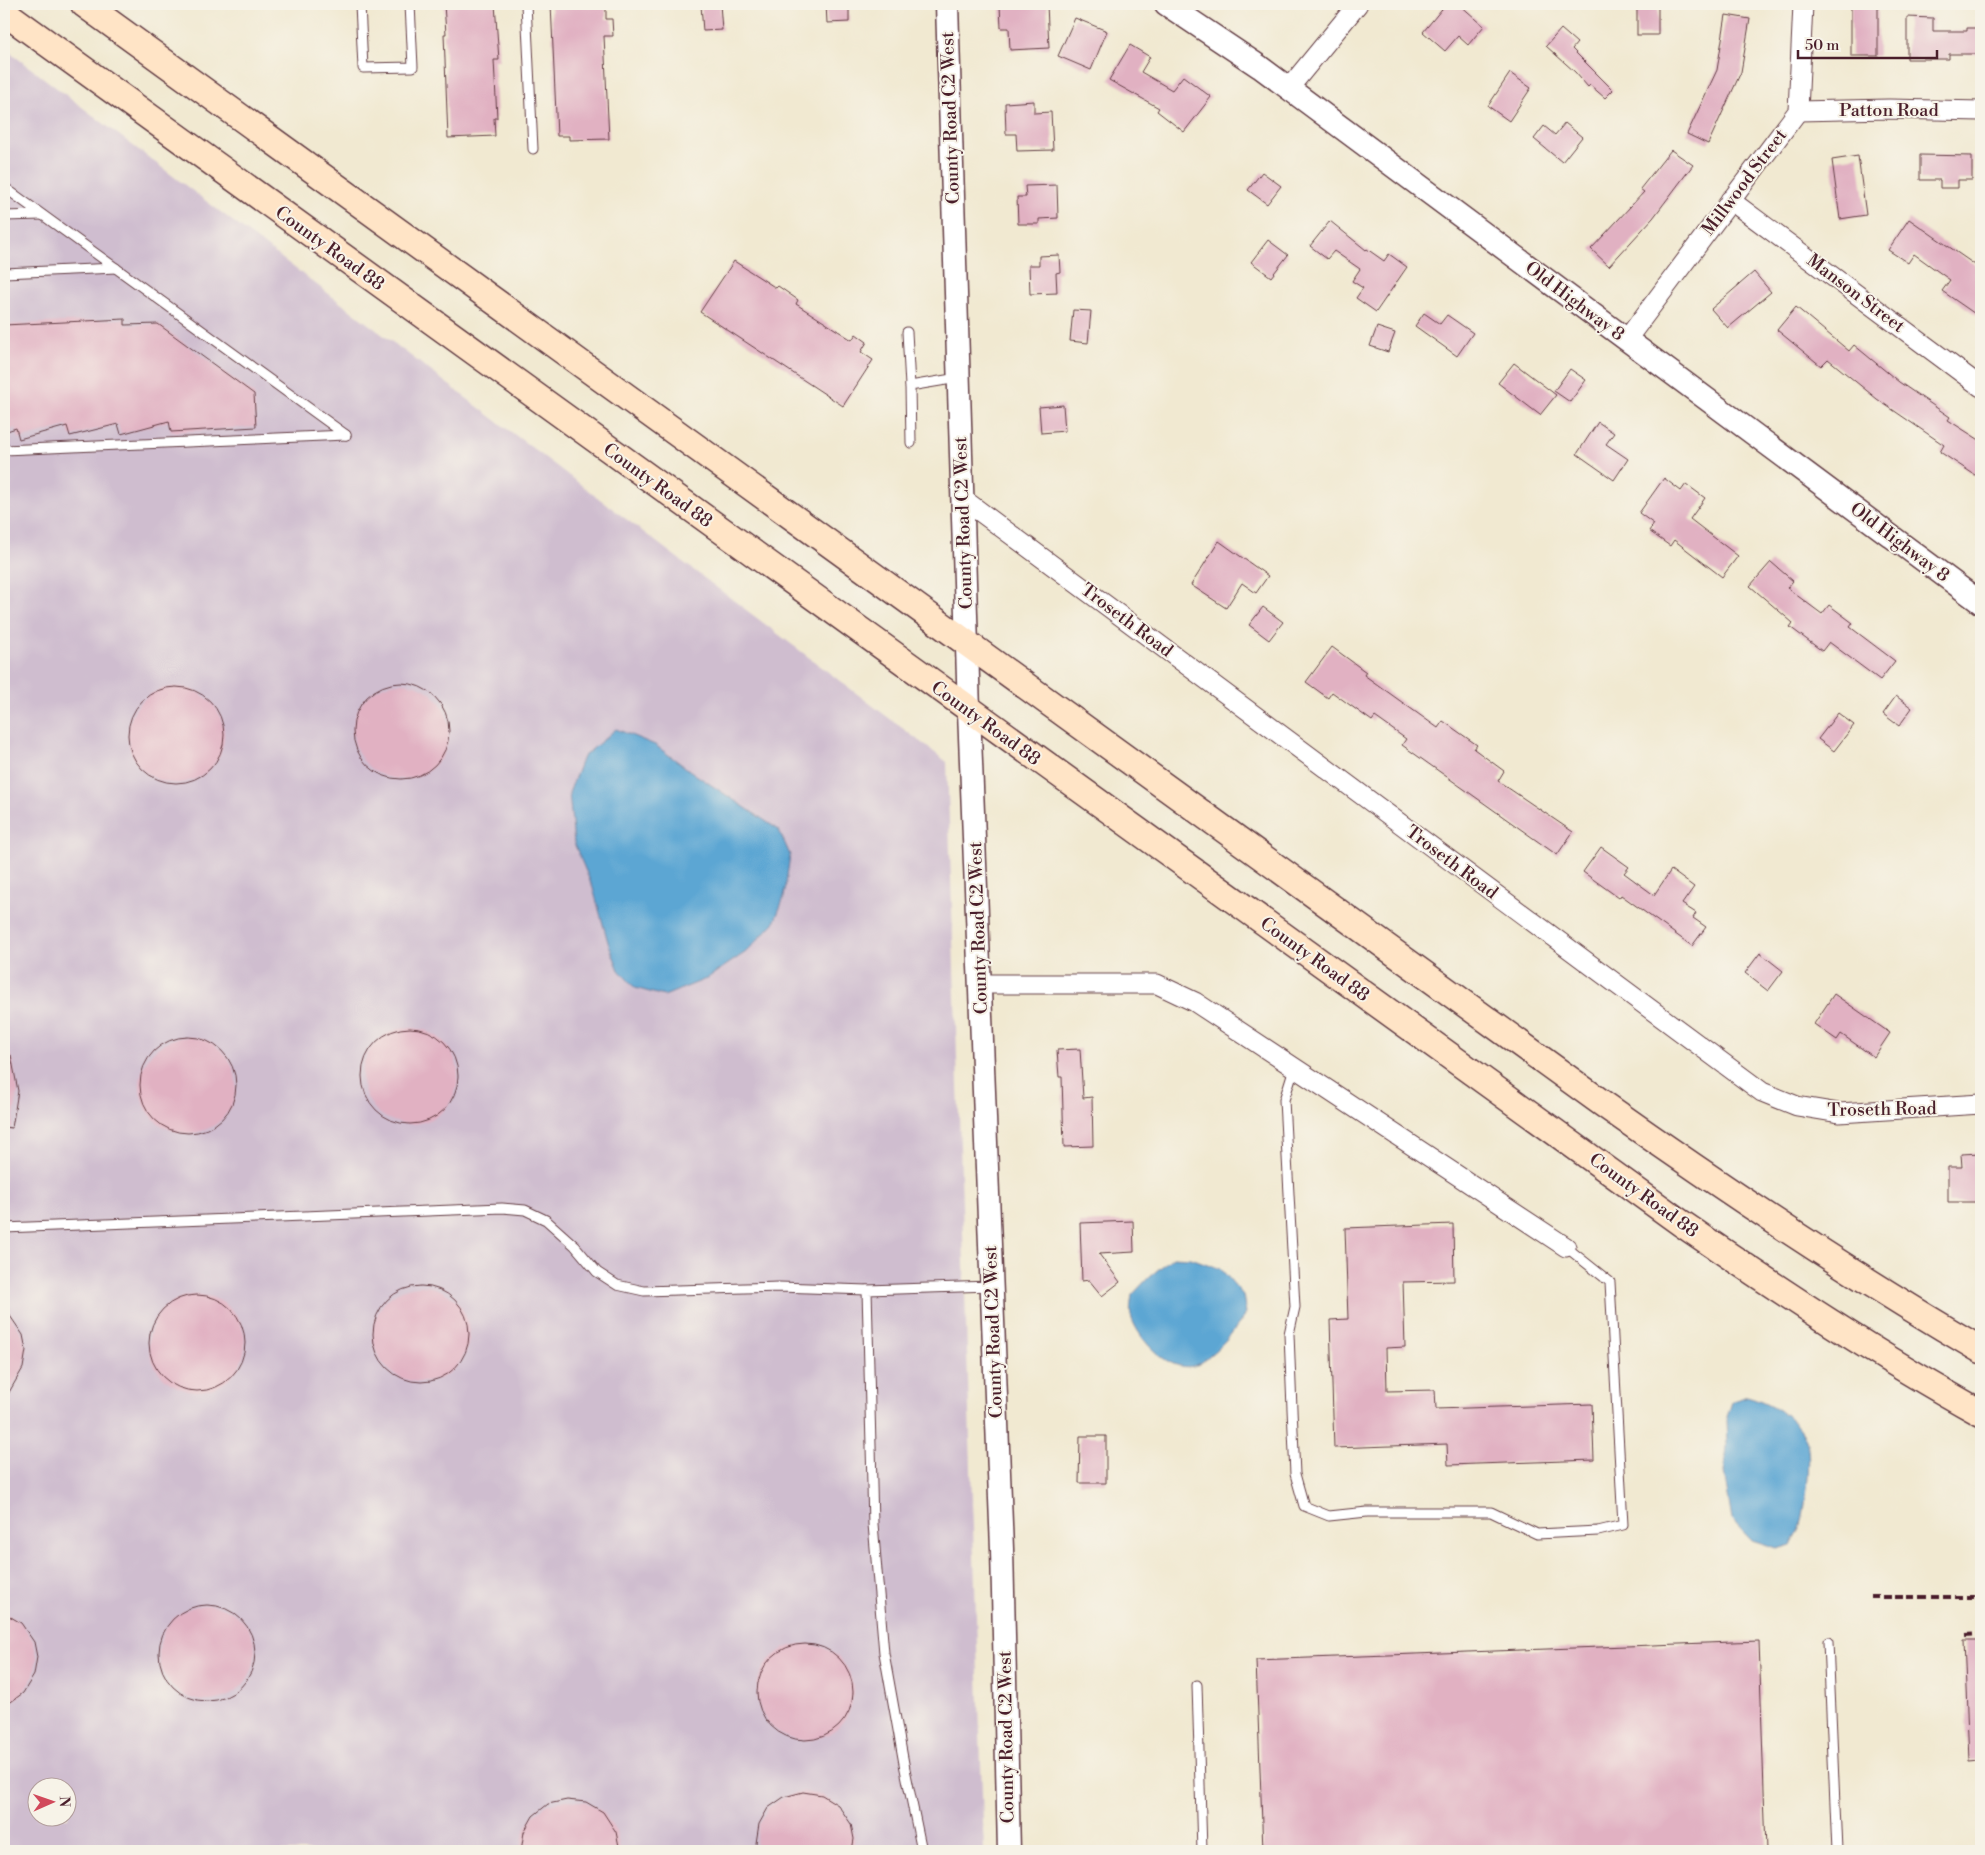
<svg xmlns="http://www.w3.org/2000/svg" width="1985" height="1855" viewBox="0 0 1985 1855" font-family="'Libre Bodoni',serif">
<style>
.industrial{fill:#cfbdcf;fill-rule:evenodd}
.water{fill:#5ba6d3;stroke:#52627f}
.building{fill:#e1b1c2}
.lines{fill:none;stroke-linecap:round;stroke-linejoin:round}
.service-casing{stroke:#633d44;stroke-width:11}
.minor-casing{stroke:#633d44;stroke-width:21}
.tertiary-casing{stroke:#633d44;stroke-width:25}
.secondary-casing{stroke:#633d44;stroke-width:29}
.service{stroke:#fff;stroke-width:9}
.minor{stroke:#fff;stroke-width:19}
.tertiary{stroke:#fff;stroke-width:22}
.secondary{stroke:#ffe4c6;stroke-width:26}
.rail{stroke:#4a1f2b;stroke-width:4;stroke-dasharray:8 4;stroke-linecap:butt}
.labels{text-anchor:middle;stroke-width:4;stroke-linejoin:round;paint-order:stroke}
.street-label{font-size:18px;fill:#4a1f2b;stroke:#f7f3e8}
</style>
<rect width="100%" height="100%" fill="#f7f3e8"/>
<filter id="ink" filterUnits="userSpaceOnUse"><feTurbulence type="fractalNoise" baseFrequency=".02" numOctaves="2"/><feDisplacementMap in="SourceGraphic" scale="10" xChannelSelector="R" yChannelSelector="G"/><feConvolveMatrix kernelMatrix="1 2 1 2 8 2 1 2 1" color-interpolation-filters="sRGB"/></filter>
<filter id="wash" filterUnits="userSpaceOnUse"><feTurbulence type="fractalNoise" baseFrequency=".0096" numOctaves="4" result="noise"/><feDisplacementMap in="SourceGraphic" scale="20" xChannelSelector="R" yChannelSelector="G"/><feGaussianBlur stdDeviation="1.12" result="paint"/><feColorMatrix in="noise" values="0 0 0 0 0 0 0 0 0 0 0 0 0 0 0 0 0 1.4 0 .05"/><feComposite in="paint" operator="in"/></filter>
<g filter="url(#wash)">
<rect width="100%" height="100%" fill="#f1e9d1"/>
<!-- industrial -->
<path class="industrial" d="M4 48 947 762 984 1851H4ZM38 1788H68V1818H38Z"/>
<!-- water -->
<g class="water">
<polygon points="616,729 655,745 696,775 779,830 790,855 784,897 774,923 746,952 706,979 664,996 635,988 619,970 608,942 593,888 574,843 569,793 583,757"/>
<path d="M1173 1257 1191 1258 1221 1269 1243 1295 1246 1314C1234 1330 1227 1341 1211 1354 1207 1357 1203 1362 1199 1364 1172 1377 1140 1341 1132 1319 1129 1312 1131 1302 1132 1295L1148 1278Z"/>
<path d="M1747 1396C1769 1402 1793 1416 1805 1437 1813 1451 1806 1504 1802 1520 1801 1529 1795 1537 1791 1545L1777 1549 1752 1541 1732 1520 1724 1473 1727 1446 1726 1420 1732 1402Z"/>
</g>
<g id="blocks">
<!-- building -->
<g class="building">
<polygon points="444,4 495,4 499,60 494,60 497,118 494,118 495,136 448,138 444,34 446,34"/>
<polygon points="551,4 606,4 606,19 612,19 613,36 604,36 609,139 569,140 569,136 557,136"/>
<polygon points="720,4 722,30 703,31 701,5"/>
<polygon points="826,4 849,4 849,22 827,23"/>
<polygon points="1000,4 1047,4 1049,48 1010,50 1009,28 1001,28"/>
<polygon points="1446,4 1459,4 1484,26 1468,45 1458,36 1445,51 1423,32"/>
<rect x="1637" y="4" width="21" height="31"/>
<rect x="1851" y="4" width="27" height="52"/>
<polygon points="1726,15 1750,19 1741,72 1708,144 1687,134 1717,70"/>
<polygon points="1907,17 1933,18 1933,31 1967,31 1967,28 1981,28 1981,54 1949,54 1949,59 1907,59"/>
<polygon points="1075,18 1107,31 1091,70 1058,56"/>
<polygon points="1561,29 1577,43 1572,49 1613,90 1605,98 1590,85 1588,87 1575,72 1546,46"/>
<polygon points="1130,45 1150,57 1141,72 1172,90 1183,76 1211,97 1184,132 1157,111 1159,108 1109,80"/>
<polygon points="1510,73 1531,88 1509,121 1488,106"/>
<polygon points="1034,101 1034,113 1051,112 1053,150 1017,151 1016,134 1006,134 1005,103"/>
<polygon points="1565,123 1582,137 1562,162 1534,139 1544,126 1555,135"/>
<polygon points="1671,150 1693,165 1653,218 1609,266 1591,249 1644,192 1640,189"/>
<polygon points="1920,155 1972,156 1972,180 1958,180 1958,188 1940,188 1940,180 1920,180"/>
<polygon points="1858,156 1866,215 1840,219 1832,160"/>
<polygon points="1262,172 1281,186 1267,204 1248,190"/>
<polygon points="1057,185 1058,218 1039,219 1039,224 1018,224 1017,197 1026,197 1025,186"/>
<polygon points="1909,219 1981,269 1981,318 1942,291 1950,280 1914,254 1908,263 1888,250"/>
<polygon points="1330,221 1366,250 1367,249 1384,261 1389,254 1407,267 1376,312 1356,298 1363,288 1352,281 1360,269 1334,251 1327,259 1310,246"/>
<polygon points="1268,240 1288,255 1271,277 1251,262"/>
<polygon points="1059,255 1060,272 1056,273 1057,293 1030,294 1029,265 1039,265 1039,256"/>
<polygon points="734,261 776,288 778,286 798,300 796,304 852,340 856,334 867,342 861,352 873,360 843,406 700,312"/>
<polygon points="1754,272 1771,292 1728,328 1711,309"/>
<polygon points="1796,307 1849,351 1854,345 1899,382 1950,417 1948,420 1981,441 1981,479 1940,452 1944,445 1877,399 1828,359 1821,366 1777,330"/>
<polygon points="1073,310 1091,311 1088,343 1070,341"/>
<polygon points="1424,313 1440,324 1447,315 1473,333 1457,356 1415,326"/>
<polygon points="125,319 125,325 158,324 254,394 256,427 171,432 169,421 121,434 118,424 70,436 67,426 19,439 16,428 4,432 4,325"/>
<polygon points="1377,327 1395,333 1388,352 1370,346"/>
<polygon points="1514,363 1556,395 1540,415 1498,383"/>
<polygon points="1570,369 1586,380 1570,402 1554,391"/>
<polygon points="1063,405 1065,431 1041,433 1039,407"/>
<polygon points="1598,422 1614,433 1606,444 1628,459 1614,480 1577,454"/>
<polygon points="1664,478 1681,491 1686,484 1705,498 1690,519 1738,556 1722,577 1674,540 1670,546 1649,531 1654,524 1639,513"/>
<polygon points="1219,541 1268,576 1256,593 1242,583 1226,608 1191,585"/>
<polygon points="1771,562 1793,581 1787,588 1822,614 1829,605 1853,623 1850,627 1895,661 1880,680 1829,642 1822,651 1790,627 1793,623 1750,586"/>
<polygon points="1263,607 1283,622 1269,640 1249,625"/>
<polygon points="1332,647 1366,672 1364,675 1438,728 1443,721 1477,745 1474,749 1504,771 1498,781 1573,832 1557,855 1402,745 1406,739 1375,717 1372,721 1332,692 1328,698 1306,682"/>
<circle cx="401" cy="731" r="48"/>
<circle cx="176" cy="735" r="48"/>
<polygon points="1896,696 1912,708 1899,726 1883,714"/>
<polygon points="1838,713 1854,725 1834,751 1818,739"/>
<polygon points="1601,847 1629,867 1624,873 1654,895 1671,870 1694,887 1682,904 1696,913 1693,918 1706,927 1692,946 1621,895 1619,898 1583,872"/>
<polygon points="1760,953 1783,971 1768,991 1745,973"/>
<polygon points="1834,994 1890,1033 1874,1057 1841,1034 1837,1040 1814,1024"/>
<circle cx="410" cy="1076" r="48"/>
<circle cx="188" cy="1085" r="48"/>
<polygon points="1080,1049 1083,1098 1092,1097 1093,1146 1064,1147 1062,1077 1059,1077 1057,1050"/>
<polygon points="11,1055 18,1091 12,1128 4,1127 4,1056"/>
<polygon points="1981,1153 1981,1202 1948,1202 1948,1167 1962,1167 1961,1154"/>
<polygon points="1133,1221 1134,1252 1099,1254 1120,1282 1102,1296 1089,1280 1082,1281 1080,1223"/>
<polygon points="1453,1224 1454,1281 1403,1282 1405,1347 1386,1348 1387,1391 1435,1390 1436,1409 1592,1404 1594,1460 1448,1465 1447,1444 1334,1448 1330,1320 1348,1319 1345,1228"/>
<circle cx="421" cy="1334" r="48"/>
<circle cx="197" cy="1343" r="48"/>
<polygon points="4,1307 23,1335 26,1350 23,1368 4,1401"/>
<polygon points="1080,1436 1106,1436 1106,1483 1079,1483"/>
<circle cx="207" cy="1653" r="48"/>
<polygon points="4,1613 21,1623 34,1642 37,1657 34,1675 23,1693 4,1707"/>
<polygon points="1964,1640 1981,1640 1981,1759 1969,1760"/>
<polygon points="1759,1641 1766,1851 1263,1851 1256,1660"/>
<circle cx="805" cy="1692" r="48"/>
<polygon points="803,1792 822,1795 838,1805 851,1824 854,1839 852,1851 758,1851 756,1843 759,1824 768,1808 784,1797"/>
<polygon points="567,1800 586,1802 603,1812 616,1832 620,1851 521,1851 524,1832 533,1816 548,1804"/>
</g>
</g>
</g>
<g filter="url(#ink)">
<use href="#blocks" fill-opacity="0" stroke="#633d44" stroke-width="1"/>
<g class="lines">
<defs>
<g id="service">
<polyline points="360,4 363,68 413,67 410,4"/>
<polyline points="526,4 533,149"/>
<polyline points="4,187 346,435"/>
<polyline points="4,216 42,215"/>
<polyline points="4,273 116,268"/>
<polyline points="907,332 910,386"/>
<polyline points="911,443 910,386 958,378"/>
<polyline points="4,450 346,435"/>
<polyline points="1294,1068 1284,1100 1295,1307 1289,1334 1292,1409 1295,1474 1304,1506 1329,1516 1367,1512 1491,1512 1537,1534 1598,1531 1623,1525 1610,1282 1566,1247"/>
<polyline points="4,1228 502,1208 525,1210 546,1220 575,1246 597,1272 617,1285 644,1291 779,1287 867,1290"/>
<polyline points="1828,1642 1837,1851"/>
<polyline points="1197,1685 1202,1851"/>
<polyline points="922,1851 905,1769 884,1653 873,1524 867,1290 991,1286"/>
</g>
<g id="minor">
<polyline points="1289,88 1358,4"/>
<polyline points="1798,111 1889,109 1981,111"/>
<polyline points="1730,200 1981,387"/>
<polyline points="1627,339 1798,111 1803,4"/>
<polyline points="963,499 1762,1092 1797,1106 1839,1113 1981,1104"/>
<polyline points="980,984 1157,984 1195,1002 1566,1247"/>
</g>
<g id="tertiary">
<polyline points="947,4 969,711 1002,1549 1009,1851"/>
<polyline points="1166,4 1260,67 1981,603"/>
</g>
<g id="secondary">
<path d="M84 4 1602 1103C1725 1190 1851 1274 1981 1350"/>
<path d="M4 12 1681 1223C1779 1290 1878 1356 1981 1413"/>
</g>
</defs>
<!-- service casing -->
<use href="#service" class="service-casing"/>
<!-- minor casing -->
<use href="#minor" class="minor-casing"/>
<!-- tertiary casing -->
<use href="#tertiary" class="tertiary-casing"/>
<!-- secondary casing -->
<use href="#secondary" class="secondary-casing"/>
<!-- service -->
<use href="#service" class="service"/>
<!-- minor -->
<use href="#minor" class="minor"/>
<!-- tertiary -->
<use href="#tertiary" class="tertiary"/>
<!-- secondary -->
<use href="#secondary" class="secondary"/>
<!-- rail -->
<g class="rail">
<polyline points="1871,1597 1981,1597"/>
<polyline points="1966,1635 1981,1634"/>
</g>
</g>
</g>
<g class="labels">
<!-- street labels -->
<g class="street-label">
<text x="1889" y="116">Patton Road</text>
<text transform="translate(950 118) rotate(-92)" y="6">County Road C2 West</text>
<text transform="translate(1744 182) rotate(-53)" y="6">Millwood Street</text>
<text transform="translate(330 248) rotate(36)" y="6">County Road 88</text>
<text transform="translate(1856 293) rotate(37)" y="6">Manson Street</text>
<text transform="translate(1575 301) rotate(37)" y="6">Old Highway 8</text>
<text transform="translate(658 485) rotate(36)" y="6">County Road 88</text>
<text transform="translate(963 523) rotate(-92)" y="6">County Road C2 West</text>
<text transform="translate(1900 542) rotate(37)" y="6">Old Highway 8</text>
<text transform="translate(1127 620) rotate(37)" y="6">Troseth Road</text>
<text transform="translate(986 723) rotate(36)" y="6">County Road 88</text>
<text transform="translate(1452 862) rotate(37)" y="6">Troseth Road</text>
<text transform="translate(978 928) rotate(-92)" y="6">County Road C2 West</text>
<text transform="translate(1315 959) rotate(36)" y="6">County Road 88</text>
<text transform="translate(1882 1109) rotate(-1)" y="6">Troseth Road</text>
<text transform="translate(1644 1195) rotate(36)" y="6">County Road 88</text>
<text transform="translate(993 1332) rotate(-92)" y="6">County Road C2 West</text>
<text transform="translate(1006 1737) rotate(-91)" y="6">County Road C2 West</text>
</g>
</g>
<!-- margin -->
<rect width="1985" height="1855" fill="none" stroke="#f7f3e8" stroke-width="20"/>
<!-- north arrow -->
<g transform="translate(52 1802) rotate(88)"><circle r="24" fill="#f7f3e8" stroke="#b29e9c"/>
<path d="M0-4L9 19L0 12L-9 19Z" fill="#d1495b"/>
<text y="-8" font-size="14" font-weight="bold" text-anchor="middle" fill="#4a1f2b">N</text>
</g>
<!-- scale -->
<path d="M1798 50v8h139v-8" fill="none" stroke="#4a1f2b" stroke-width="2.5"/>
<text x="1805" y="50" font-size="15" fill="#4a1f2b" stroke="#f7f3e8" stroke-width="4" paint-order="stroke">50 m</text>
</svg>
